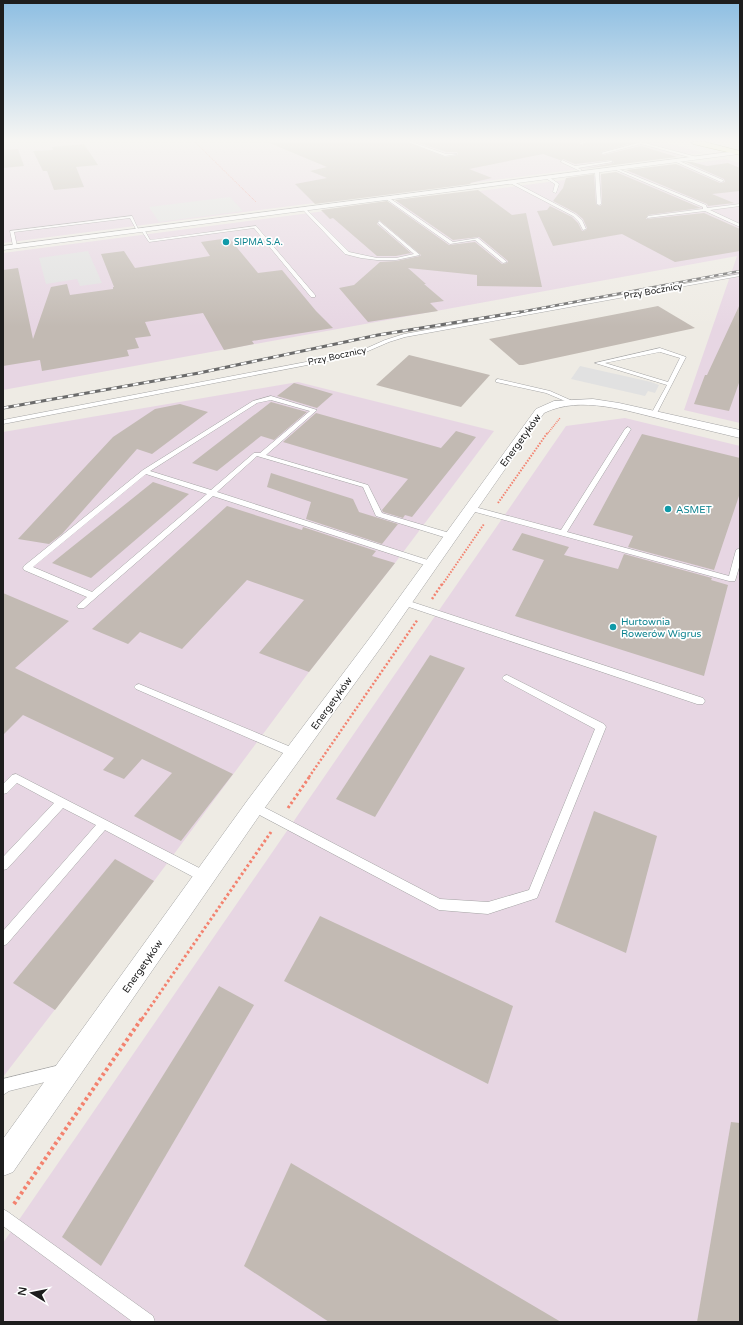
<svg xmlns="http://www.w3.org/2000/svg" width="743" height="1325" viewBox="0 0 743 1325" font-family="'Varela Round',sans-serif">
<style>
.industrial{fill:#e7d6e3}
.parking{fill:#e1e1e1}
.building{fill:#c2bab3}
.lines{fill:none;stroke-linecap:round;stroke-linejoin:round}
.lane-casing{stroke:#a4a4a4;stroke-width:1}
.street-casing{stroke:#a4a4a4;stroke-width:1}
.secondary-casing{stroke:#606f09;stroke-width:1}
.path-far5{stroke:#f3826f;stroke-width:1;stroke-dasharray:1 1;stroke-linecap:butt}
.path-far4{stroke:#f3826f;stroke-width:1.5;stroke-dasharray:1 1;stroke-linecap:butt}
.path-far3{stroke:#f3826f;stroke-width:2;stroke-dasharray:1.5 1.5;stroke-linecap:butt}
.path-far2{stroke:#f3826f;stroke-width:2.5;stroke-dasharray:2 2;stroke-linecap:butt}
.path-far1{stroke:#f3826f;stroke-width:3;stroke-dasharray:2.5 2.5;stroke-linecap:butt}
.path{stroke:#f3826f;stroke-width:4;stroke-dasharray:3 3;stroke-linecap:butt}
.lane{fill:#fff;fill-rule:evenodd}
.street{fill:#fff;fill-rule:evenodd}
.secondary{fill:#f1f6b9;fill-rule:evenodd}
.rail-far1-casing{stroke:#6b6b6b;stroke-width:2.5}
.rail-casing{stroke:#6b6b6b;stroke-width:3}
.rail-far1{stroke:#fff;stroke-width:1.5;stroke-dasharray:4.5;stroke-linecap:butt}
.rail{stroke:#fff;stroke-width:2;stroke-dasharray:5.5;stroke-linecap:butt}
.culture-dot{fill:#0f9aa8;stroke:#fff;stroke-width:1.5}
.labels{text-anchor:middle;stroke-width:3.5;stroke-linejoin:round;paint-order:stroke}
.far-culture-label{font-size:9px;fill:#0d838f;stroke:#fff;text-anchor:start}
.far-street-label{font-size:9px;fill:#1d1d1d;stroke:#fff}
.street-label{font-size:10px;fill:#1d1d1d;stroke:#fff}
.culture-label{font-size:10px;fill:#0d838f;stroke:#fff;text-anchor:start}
</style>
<rect width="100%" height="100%" fill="#eeebe4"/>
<!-- industrial -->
<g class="industrial">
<polygon points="3,142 663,142 704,153 3,243"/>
<polygon points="725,159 740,163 740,423 684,410 737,256 3,390 3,253"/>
<polygon points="298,382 494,431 395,563 309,672 154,881 3,1077 3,432"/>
<polygon points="625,418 740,446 740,1322 3,1322 3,1243 566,426"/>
</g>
<!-- parking -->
<g class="parking">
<polygon points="230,197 243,211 159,222 149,207"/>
<polygon points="88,251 102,283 80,286 77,279 46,284 39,258"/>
<polygon points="580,366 651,382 659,385 655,393 648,391 645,396 571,379"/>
</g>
<!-- building -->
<g class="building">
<polygon points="267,142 407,142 445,157 457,155 458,154 457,152 446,152 416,142 578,142 578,143 581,145 590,142 636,142 601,152 600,153 603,155 641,146 677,157 583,169 613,163 614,162 611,160 575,164 563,159 560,160 543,154 469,169 492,178 470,183 471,184 315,204 295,184 327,178 310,171 327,167"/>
<polygon points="84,144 98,165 76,167 84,187 54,190 47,171 43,171 33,151 53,150 52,147"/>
<polygon points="18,149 24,166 3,168 3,150"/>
<polygon points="686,162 692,162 707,166 728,163 740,168 740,191 712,194 734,203 708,206 707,204 626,170 676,164 720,183 725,182 724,179"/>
<polygon points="616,172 701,208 648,215 646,219 704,213 740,229 740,251 675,262 622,234 553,246 537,211 547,210 550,206 572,217 578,223 582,231 586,230 587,228 583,219 576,213 553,201 563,188 566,178 594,174 596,204 600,206 602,204 601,174"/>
<polygon points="478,190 512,215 526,213 542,287 477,286 477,275 408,268 426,284 424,284 444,301 430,303 438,311 368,322 339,288 354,285 380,262 396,261 420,256 421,255 379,220 377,224 411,253 396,256 377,256 333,218 330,219 321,210 387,201 449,245 475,242 502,264 507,263 508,261 479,237 453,240 395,200"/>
<polygon points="229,238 258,273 282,270 316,311 333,328 252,341 254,344 224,350 203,313 145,322 151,336 135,338 139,348 127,350 129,356 42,371 40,360 3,366 3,270 18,268 33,339 51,287 67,284 70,295 113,289 113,287 114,287 101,254 124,251 135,268 210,256 201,242"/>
<polygon points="740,304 740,380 729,411 694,404 705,375 707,375"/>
<polygon points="658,306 695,328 523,365 519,365 489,339"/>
<polygon points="409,355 490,375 461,407 376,385"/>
<polygon points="294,383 316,389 333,394 317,408 277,396"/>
<polygon points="271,402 307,412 274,440 261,436 217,471 192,463"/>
<polygon points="180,404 208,412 152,454 137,449 62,534 49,544 18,539 113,437 155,409"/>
<polygon points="316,413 441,448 456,431 476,437 412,517 405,515 403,518 383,512 382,510 408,479 283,442"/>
<polygon points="642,434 740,458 740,493 714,570 628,547 633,536 593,525"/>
<polygon points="271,473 353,499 359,512 398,524 382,544 306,519 311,502 267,487"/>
<polygon points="153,482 189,494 91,578 52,563"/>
<polygon points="227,506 302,530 303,527 376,551 372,556 395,563 309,672 259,653 304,600 247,580 182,649 140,632 128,644 92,629"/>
<polygon points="522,533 569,547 564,555 618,569 624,554 712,578 711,580 728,585 704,676 515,616 544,560 512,550"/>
<polygon points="3,593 69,621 15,668 233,774 181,841 134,816 172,773 142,759 124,779 103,770 114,758 23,715 3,735"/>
<polygon points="430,655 465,668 375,817 336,799"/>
<polygon points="594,811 657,836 626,953 555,922"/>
<polygon points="115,859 154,881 55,1010 13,983"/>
<polygon points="320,916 513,1006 488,1084 284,981"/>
<polygon points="219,986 254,1005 101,1266 62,1237"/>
<polygon points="731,1122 740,1123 740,1322 697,1322"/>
<polygon points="291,1163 561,1322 329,1322 244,1266"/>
</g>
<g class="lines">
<defs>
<g id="lane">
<polygon points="408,142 412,142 446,154 457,154 445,156"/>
<polygon points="583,142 589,142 581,144 579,143"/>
<polygon points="641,142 697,157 698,158 696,159 641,144 603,154 601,153"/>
<polygon points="562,160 575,166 611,161 613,162 578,168 582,170 580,171 561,162"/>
<polygon points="677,160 723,180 724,181 721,182 676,162"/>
<polygon points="616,168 706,205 707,208 740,204 740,206 710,210 740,224 740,227 705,211 647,218 648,216 703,209 703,207 616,170"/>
<polygon points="597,171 599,172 601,204 599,205 597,204 595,172"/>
<polygon points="547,177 549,177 559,184 556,193 553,192 555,184 547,179"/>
<polygon points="510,181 512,181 575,214 582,220 586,229 583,230 579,222 573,216 510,183"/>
<polygon points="386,197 388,197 453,242 478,238 507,262 503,263 475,240 450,244 386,199"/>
<polygon points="303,208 305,208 349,252 377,258 396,258 414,254 378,223 379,221 420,255 396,260 377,260 361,258 345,254 303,210"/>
<polygon points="132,216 139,231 137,231 130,218 14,232 17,246 15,247 13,246 10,231"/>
<polygon points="256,226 315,295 315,297 311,297 254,228 149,242 141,230 144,229 150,240"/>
<polygon points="740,274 740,276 405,337 389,342 359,355 3,424 3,420 358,352 385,340 404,334"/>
<path d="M660 348 686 357 656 415 654 416 651 414 667 385 595 363ZM660 352 680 358 668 382 605 363Z"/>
<polygon points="498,379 550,391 577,403 572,404 546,393 496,382 496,380"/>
<path d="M271 396 317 410 266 455 368 485 382 513 453 534 454 536 450 538H447L376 516 363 487 257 456 217 492 434 562 435 564 434 566H428L213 496 84 608H78L77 606 87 597 24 570 23 568 24 566 143 470 253 401ZM271 400 310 411 260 453H254L211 490 150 471 257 403ZM146 474 207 494 92 592 33 567Z"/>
<polygon points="628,427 631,429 567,532 729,576 736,550 740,548 740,564 735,581 729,581 468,510 467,508 471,506 561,530 625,429"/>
<polygon points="403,599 703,698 705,701 703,704 697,704 400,604 399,602"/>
<polygon points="507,675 604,724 606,727 537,898 488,914 439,910 250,810 249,807 250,804 254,802 258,804 440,899 488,902 529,890 595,729 504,680 502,678 504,676"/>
<polygon points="139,684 298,750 299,753 298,756 294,757 290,756 136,689 134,687 136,685"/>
<polygon points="16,774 209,873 211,877 209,881 205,882 201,881 105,830 7,944 3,946 3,931 96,825 63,808 7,869 3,870 3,857 54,803 17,783 7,793 3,794 3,784 12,775"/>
<polygon points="60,1065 65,1067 67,1072 65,1077 9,1091 3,1095 3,1079"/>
<polygon points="3,1209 8,1212 153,1316 155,1322 133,1322 3,1226"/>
</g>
<g id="street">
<polygon points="737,151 740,153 739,154 3,250 3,246"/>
<path d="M593 399 619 403 740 430V438C715 432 690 426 665 420 627 411 581 395 544 413L384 643 261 813 13 1172 3 1176V1139L247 801 372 635 536 409 554 401Z"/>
</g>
<polygon id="secondary" points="692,142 705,142 740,151 740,155 693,144"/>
</defs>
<!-- lane casing -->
<use href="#lane" class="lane-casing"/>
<!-- street casing -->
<use href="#street" class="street-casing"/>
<!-- secondary casing -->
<use href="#secondary" class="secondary-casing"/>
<!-- path-far5 -->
<polyline class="path-far5" points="195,142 256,202"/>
<!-- path-far4 -->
<polyline class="path-far4" points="548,433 560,418"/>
<!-- path-far3 -->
<g class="path-far3">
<polyline points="498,503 548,432"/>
<polyline points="442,585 484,524"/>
</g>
<!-- path-far2 -->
<g class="path-far2">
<polyline points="432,599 442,584"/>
<polyline points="309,777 418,619"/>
</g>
<!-- path-far1 -->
<g class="path-far1">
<polyline points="288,808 310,776"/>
<polyline points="142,1019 271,832"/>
</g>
<!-- path -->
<polyline class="path" points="14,1204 142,1018"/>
<!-- lane -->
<use href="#lane" class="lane"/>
<!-- street -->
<use href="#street" class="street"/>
<!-- secondary -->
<use href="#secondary" class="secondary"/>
<defs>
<polyline id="rail-far1" points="515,313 740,271"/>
<polyline id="rail" points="3,408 199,373 378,335 520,312"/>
</defs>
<!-- rail-far1 casing -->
<use href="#rail-far1" class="rail-far1-casing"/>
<!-- rail casing -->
<use href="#rail" class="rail-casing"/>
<!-- rail-far1 -->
<use href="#rail-far1" class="rail-far1"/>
<!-- rail -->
<use href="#rail" class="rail"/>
</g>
<!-- sky -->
<linearGradient id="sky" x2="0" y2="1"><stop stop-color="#8dbee2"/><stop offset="0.43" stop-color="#f7f6f3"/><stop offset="1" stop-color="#f7f6f3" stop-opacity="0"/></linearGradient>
<rect width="743" height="327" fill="url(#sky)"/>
<!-- markers -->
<g class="culture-dot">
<circle cx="226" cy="242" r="4"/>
<circle cx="668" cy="509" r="4"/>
<circle cx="613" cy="627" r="4"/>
</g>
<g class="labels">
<!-- far-culture labels -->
<g class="far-culture-label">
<text x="234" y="245">SIPMA S.A.</text>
</g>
<!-- far-street labels -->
<g class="far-street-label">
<text transform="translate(653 291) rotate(-10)" y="3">Przy Bocznicy</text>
<text transform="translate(337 356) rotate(-12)" y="3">Przy Bocznicy</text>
</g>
<!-- street labels -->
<g class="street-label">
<text transform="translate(520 440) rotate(-54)" y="4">Energetyków</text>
<text transform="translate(331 703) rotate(-54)" y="4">Energetyków</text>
<text transform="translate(142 966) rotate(-55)" y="4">Energetyków</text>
</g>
<!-- culture labels -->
<g class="culture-label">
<text x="676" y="513">ASMET</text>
<text x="621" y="625">Hurtownia<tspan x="621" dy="12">Rowerów Wigrus</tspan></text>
</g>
</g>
<!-- border -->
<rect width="743" height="1325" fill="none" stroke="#1d1d1d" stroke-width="8"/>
<!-- north arrow -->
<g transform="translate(32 1293) rotate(280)" stroke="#ffffff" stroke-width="3" paint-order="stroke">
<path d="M0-3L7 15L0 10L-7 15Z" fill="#1d1d1d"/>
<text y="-6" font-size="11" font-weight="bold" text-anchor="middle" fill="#1d1d1d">N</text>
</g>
</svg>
